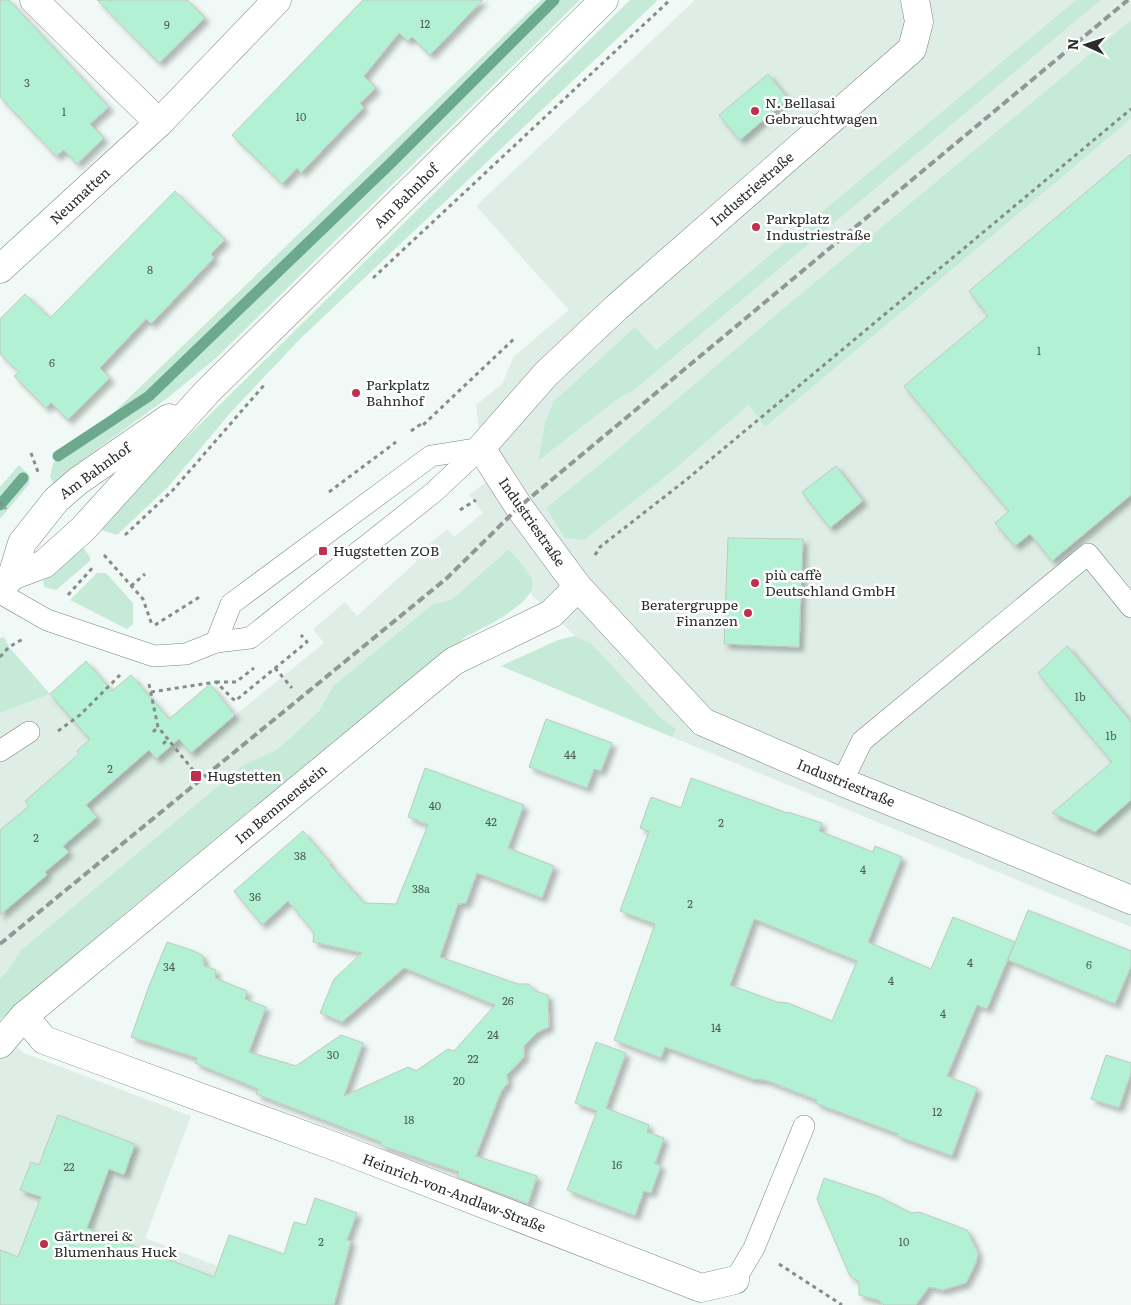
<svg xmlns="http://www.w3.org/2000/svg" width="1131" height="1305" viewBox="0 0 1131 1305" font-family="Literata,serif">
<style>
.built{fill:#deeee6}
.green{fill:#c6ead8}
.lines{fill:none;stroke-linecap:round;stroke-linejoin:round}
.stream{stroke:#6da98e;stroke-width:11}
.building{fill:#b3f1d4;stroke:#c0c8c4;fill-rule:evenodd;filter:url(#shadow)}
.lane-casing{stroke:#7c8480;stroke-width:22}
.street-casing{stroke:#7c8480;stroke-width:29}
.secondary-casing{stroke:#7c8480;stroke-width:29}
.path{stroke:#868c89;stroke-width:3;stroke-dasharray:4 4;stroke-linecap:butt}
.lane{stroke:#fff;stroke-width:21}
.street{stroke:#fff;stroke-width:28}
.secondary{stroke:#fff;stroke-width:28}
.rail{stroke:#919794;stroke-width:4;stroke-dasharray:8 4;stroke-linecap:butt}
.poi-dot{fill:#c02f4d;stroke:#fff;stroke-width:2}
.labels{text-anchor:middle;stroke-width:5;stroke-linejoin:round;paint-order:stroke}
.number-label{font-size:11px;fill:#4c5e56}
.poi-label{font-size:14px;fill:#2a2d2c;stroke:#fff;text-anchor:start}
.street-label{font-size:14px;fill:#2a2d2c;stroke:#fff}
</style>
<defs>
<filter id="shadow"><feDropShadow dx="4.5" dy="4.5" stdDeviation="2.5" flood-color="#0004"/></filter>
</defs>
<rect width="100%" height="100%" fill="#f0f9f5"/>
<!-- built -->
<g class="built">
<polygon points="695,0 1076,0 656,350 635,328 553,402 545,422 538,461 619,398 633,391 1101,0 1131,0 1131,20 773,317 610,456 546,508 584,540 670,473 749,405 765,427 1131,119 1131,927 672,737 675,729 662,719 591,643 575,636 530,593 533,583 509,549 451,600 433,604 333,686 319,711 278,749 242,766 21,950 7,972 0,978 0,713 50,694 86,661 112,691 131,675 148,695 111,727 165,722 210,684 235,715 324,643 313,629 345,602 357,616 417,561 415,556 447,529 454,537 483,513 469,495 498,473 481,448 476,405 502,384 514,356 569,310 476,206"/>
<polygon points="0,1030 24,1053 191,1116 145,1238 318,1305 0,1305"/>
</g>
<!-- green -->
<g class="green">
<polygon points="541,0 580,0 217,357 170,396 77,464 55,485 50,477 53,463 60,457 57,454 108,418"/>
<polygon points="630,0 658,0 300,339 232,411 168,487 117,535 101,530 97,526"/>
<polygon points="1076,0 1101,0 633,391 619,398 538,461 545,422 553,402 635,327 656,350"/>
<polygon points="1131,20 1131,119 765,427 749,405 670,473 584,540 565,538 546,508 610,456 773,317"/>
<polygon points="19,465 30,476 29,484 0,519 0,487"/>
<polygon points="80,543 90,557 90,561 56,590 44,587 43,581"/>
<path d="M509 549C515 557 533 575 533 584 532 605 483 628 467 636L129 910 0 1020V978L7 972 21 950 242 766 278 749 319 711 333 686 433 604 451 600Z"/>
<polygon points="97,573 106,573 133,603 133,624 127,629 70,600"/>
<polygon points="575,636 591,643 662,719 676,729 672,737 501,666 558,640"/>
<polygon points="4,637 9,647 50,694 0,713 0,638"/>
</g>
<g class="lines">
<!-- stream -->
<g class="stream">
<polyline points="58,456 149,396 393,161 554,0"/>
<polyline points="0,505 23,478"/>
</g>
</g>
<!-- building -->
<g class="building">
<polygon points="0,0 9,0 109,107 90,124 104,138 77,164 64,150 56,156 0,97"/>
<polygon points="97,0 187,0 205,18 159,63"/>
<polygon points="363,0 483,0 430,55 412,37 407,41 399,33 364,76 376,88 360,103 364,107 301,173 297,168 282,184 232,135"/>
<polygon points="768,74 788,99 740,140 719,115"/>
<polygon points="1131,154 1131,495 1052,561 1030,534 1015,546 995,523 1009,511 904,386 988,316 969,291"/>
<polygon points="175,191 225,240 211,254 214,258 151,324 146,319 100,368 110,378 68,420 51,403 46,408 14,376 19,372 0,354 0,319 25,294 50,318"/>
<polygon points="836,466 863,501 830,528 802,492"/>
<polygon points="728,538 803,539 799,647 724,644"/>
<polygon points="1067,646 1131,722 1131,800 1095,832 1052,813 1112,762 1038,673"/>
<polygon points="86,661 112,691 131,675 169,719 210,684 235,715 191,753 179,739 156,759 149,750 86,805 97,817 63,846 69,852 45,872 47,875 0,915 0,830 29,806 25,801 79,754 77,751 90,739 50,694"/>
<polygon points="546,719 612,743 601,771 594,769 587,788 529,767"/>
<polygon points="425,768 524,805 508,848 554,866 542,898 477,873 466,903 458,904 440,957 518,984 529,984 535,991 548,995 549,1027 538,1032 524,1046 524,1057 507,1075 508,1083 501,1092 476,1156 537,1176 528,1204 457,1177 459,1172 380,1145 381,1142 256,1094 258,1089 195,1063 197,1058 131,1037 149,986 167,942 194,951 203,956 204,966 216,970 215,978 247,991 245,999 266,1007 249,1052 296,1066 341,1035 363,1043 344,1096 408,1067 416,1071 448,1049 454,1051 495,1005 404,968 342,1022 320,1013 334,979 362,953 313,942 314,933 288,901 262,925 234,891 303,831 331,864 330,865 364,903 396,904 428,825 408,817"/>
<path d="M691 778 787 813 788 812 822 823 819 831 873 852 875 846 902 857 868 942 931 969 953 917 1015 942 987 1009 977 1005 947 1076 977 1088 952 1156 897 1136 898 1134 815 1103 817 1100 765 1080 752 1079 665 1047 661 1058 614 1040 655 924 620 911 649 831 640 828 651 797 681 808ZM754 919 857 961 832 1021 788 1003 777 1002 730 985Z"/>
<polygon points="1028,910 1131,951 1131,966 1115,1004 1008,960"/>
<polygon points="596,1042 626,1053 606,1108 649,1125 647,1132 664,1138 655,1164 661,1165 651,1193 644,1191 635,1216 567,1190 597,1111 575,1103"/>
<polygon points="1106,1055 1131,1063 1131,1073 1119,1108 1091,1099"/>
<polygon points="58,1115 135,1144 124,1175 109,1169 87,1228 214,1277 229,1235 284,1254 294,1222 306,1225 315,1198 357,1213 347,1240 351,1241 334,1305 0,1305 0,1250 18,1257 41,1197 20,1190 31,1162 39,1165"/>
<polygon points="824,1178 880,1197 911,1213 919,1212 967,1230 978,1253 976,1263 966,1283 943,1290 929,1287 916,1305 884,1305 878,1300 859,1295 859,1282 850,1276 817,1199"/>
</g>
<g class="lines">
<defs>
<g id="lane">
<polyline points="0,593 47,620 154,656 186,654 216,642 250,638 434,492 481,448"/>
<polyline points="216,642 231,604 431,456 481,448"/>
<polyline points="0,751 29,732"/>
<polyline points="842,782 862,741 1088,554 1131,607"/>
<polyline points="735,1280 754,1248 804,1126"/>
</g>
<g id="street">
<polyline points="34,0 159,123"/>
<polyline points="915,0 919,22 912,49 617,307 546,374 481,448 519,507 578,587 703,722 842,782 957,828 1131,900"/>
<polyline points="0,269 159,123 277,0"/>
<polyline points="24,1016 44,1040 339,1148 701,1288 735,1280"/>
<polyline points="0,1044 24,1016 454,661 551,614 578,587"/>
</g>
<g id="secondary">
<polyline points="12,576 44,564 83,529 207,392 604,0"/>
<polyline points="3,586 12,576 22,543 56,500 78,481 169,418"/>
</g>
</defs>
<!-- lane casing -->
<use href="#lane" class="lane-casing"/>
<!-- street casing -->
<use href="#street" class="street-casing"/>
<!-- secondary casing -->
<use href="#secondary" class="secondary-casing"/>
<!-- path -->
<g class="path">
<polyline points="373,278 670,0"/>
<polyline points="411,431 421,424 422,426 515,338"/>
<polyline points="31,453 38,472"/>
<polyline points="329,492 396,442"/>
<polyline points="0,502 6,509"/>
<polyline points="460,510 476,500"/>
<polyline points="125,535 173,490 265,384"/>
<polyline points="104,555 143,599 152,625"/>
<polyline points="595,555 600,547 686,480 1131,109"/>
<polyline points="131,586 145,574"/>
<polyline points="68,595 94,566"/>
<polyline points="155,625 201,596"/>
<polyline points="0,657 9,647 23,639"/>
<polyline points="275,668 292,688"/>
<polyline points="216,682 236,682 254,668"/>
<polyline points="149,684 158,727 193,770"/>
<polyline points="151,692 216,682 235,701 307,642 301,635"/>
<polyline points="58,731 80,715 120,675"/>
<polyline points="153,732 158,727"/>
<polyline points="163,744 168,739"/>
<polyline points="779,1264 842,1305"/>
</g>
<!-- lane -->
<use href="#lane" class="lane"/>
<!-- street -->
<use href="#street" class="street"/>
<!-- secondary -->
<use href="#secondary" class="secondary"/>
<!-- rail -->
<polyline class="rail" points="0,944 447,578 519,507 1128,0"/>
</g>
<!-- markers -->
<g class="poi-dot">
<circle cx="755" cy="111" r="5"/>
<circle cx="756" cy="227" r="5"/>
<circle cx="356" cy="393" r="5"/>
<rect x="318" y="546" width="10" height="10" rx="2.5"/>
<circle cx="755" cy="583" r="5"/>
<circle cx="748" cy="613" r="5"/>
<rect x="190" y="770" width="12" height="12" rx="2.5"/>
<circle cx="44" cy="1244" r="5"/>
</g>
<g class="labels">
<!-- number labels -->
<g class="number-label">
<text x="425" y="28">12</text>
<text x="167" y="29">9</text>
<text x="27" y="87">3</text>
<text x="64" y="116">1</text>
<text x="301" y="121">10</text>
<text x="150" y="274">8</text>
<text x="1039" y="355">1</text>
<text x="52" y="367">6</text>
<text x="1080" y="701">1b</text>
<text x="1111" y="740">1b</text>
<text x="570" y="759">44</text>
<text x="110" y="773">2</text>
<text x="435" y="810">40</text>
<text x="491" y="826">42</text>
<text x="721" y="827">2</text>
<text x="36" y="842">2</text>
<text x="300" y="860">38</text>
<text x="863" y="874">4</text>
<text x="421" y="893">38a</text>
<text x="255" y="901">36</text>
<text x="690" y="908">2</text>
<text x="970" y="967">4</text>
<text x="1089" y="969">6</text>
<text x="169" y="971">34</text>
<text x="891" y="985">4</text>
<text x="508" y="1005">26</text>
<text x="943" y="1018">4</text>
<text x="716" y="1032">14</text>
<text x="493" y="1039">24</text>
<text x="333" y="1059">30</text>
<text x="473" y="1063">22</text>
<text x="459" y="1085">20</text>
<text x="937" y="1116">12</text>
<text x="409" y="1124">18</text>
<text x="617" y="1169">16</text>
<text x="69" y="1171">22</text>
<text x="321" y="1246">2</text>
<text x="904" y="1246">10</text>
</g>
<!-- poi labels -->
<g class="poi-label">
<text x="765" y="108">N. Bellasai<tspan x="765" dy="16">Gebrauchtwagen</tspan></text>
<text x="766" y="224">Parkplatz<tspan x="766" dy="16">Industriestraße</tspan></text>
<text x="366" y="390">Parkplatz<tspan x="366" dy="16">Bahnhof</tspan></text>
<text x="333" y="556">Hugstetten ZOB</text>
<text x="765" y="580">più caffè<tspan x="765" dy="16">Deutschland GmbH</tspan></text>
<text x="738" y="610" text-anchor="end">Beratergruppe<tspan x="738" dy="16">Finanzen</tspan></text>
<text x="207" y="781">Hugstetten</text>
<text x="54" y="1241">Gärtnerei &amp;<tspan x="54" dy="16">Blumenhaus Huck</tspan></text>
</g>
<!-- street labels -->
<g class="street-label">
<text transform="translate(752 189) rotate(-41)" y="5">Industriestraße</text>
<text transform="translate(80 196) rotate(-43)" y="5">Neumatten</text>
<text transform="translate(406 196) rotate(-45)" y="5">Am Bahnhof</text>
<text transform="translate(95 471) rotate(-36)" y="5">Am Bahnhof</text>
<text transform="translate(532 522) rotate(55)" y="5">Industriestraße</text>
<text transform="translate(846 783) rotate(22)" y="5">Industriestraße</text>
<text transform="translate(281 804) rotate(-40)" y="5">Im Bemmenstein</text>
<text transform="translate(454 1193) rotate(21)" y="5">Heinrich-von-Andlaw-Straße</text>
</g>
</g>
<!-- north arrow -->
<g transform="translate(1086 45) rotate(273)" stroke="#ffffff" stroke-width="4" paint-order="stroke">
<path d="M0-4L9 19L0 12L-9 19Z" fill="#2a2d2c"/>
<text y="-8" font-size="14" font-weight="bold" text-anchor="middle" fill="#2a2d2c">N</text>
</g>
</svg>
